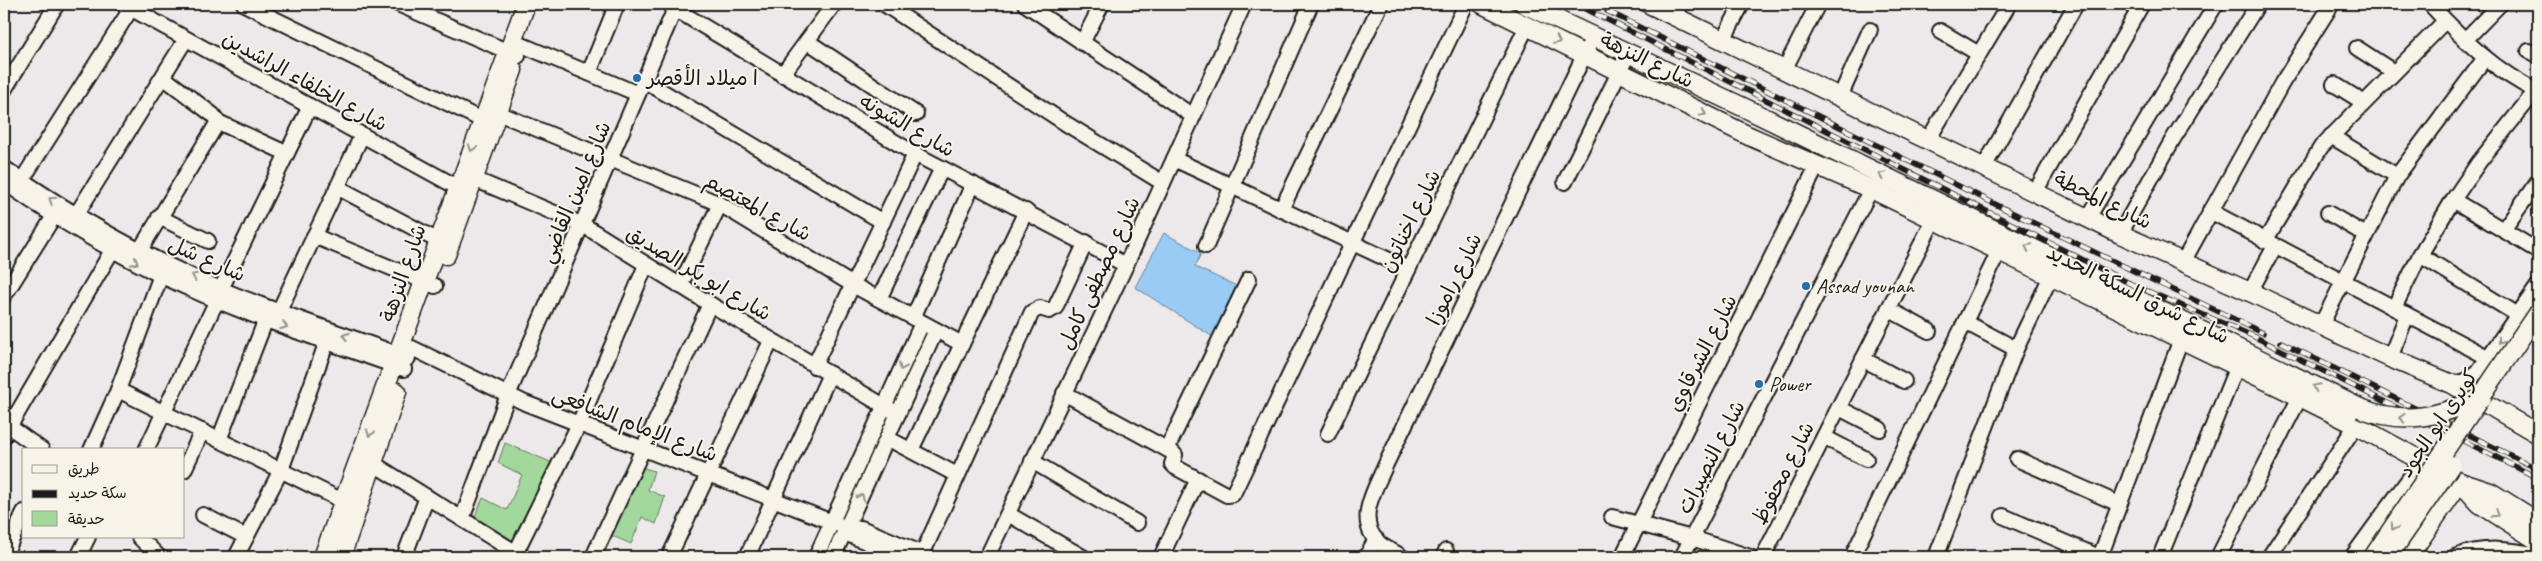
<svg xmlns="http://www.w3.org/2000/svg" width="2542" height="561" viewBox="0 0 2542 561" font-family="Caveat,'Playpen Sans Arabic',sans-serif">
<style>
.green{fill:#a2d89c;stroke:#5f7a5c}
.water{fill:#99cbf5;stroke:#67859e}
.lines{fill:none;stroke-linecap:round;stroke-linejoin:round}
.minor-casing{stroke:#1c1c1c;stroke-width:18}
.major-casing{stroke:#1c1c1c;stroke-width:21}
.minor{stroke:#f7f3e8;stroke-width:14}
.major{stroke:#f7f3e8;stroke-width:18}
.rail-casing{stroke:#1c1c1c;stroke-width:5.5}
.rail{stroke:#f7f3e8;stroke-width:4;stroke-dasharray:11;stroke-linecap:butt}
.major-bridge-casing{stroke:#1c1c1c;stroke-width:21;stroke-linecap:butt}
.major-bridge{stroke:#f7f3e8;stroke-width:18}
.oneway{stroke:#94928c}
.poi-dot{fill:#1f6fb2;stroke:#f7f3e8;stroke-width:2}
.labels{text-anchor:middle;stroke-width:4;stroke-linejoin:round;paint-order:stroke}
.street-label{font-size:21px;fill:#1c1c1c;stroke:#f7f3e8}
.poi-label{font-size:21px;fill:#1c1c1c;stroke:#f7f3e8;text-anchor:start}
</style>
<rect width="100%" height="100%" fill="#ede8e9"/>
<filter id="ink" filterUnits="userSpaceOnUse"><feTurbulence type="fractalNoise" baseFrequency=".02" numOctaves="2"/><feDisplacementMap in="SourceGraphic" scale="10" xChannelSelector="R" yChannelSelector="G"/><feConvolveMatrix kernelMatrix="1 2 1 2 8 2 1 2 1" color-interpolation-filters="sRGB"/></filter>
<g filter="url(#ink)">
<!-- green -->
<g class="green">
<polygon points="505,443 553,463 518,544 473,520 483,498 507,510 522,475 498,463"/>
<polygon points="641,467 654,471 648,490 665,497 656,524 642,517 631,544 608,534"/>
</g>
<!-- water -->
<polygon class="water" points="1164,233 1201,253 1195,267 1241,288 1216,339 1135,287"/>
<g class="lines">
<defs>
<g id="minor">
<polyline points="123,4 466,192"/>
<polyline points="244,4 482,120"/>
<polyline points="398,4 518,56"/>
<polyline points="884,4 1065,123 1163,183"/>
<polyline points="1025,4 1193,116"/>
<path d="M2430 4C2462 39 2495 71 2538 92"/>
<polyline points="675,9 915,154 1126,265"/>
<polyline points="1674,16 1680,4"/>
<polyline points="1940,31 1979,54"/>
<polyline points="1723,40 1742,4"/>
<polyline points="2465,40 2500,4"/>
<polyline points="807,41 916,114"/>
<polyline points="1082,43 1102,4"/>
<polyline points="522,45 638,94"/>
<polyline points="2357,48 2394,72"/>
<polyline points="2529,51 2538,56"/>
<polyline points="1784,70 1818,4"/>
<polyline points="589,73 617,4"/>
<polyline points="782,75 834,4"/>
<polyline points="643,80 883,222"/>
<polyline points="2334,84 2363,102"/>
<polyline points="4,90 57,4"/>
<polyline points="1840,97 1870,30"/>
<polyline points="498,113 720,204 853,285 962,344"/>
<polyline points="218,122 286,153"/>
<polyline points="2331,136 2397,176"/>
<polyline points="1928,140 2009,4"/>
<polyline points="1174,159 1408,269"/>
<polyline points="1984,167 2076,4"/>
<path d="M4 168C72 215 146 258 223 290 284 315 347 335 408 358"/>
<polyline points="474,179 583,225 710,304 898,414"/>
<polyline points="22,180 134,4"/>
<path d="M4 182C53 217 106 248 160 275 238 313 322 340 404 369"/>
<polyline points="1565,182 1628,54"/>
<polyline points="337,187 446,245"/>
<polyline points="2035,192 2142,4"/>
<polyline points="2453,200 2538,251"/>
<polyline points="1281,210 1381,4"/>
<polyline points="2210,211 2489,358"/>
<polyline points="2328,213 2366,235"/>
<polyline points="76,215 186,39"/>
<polyline points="159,217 208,241"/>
<polyline points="2088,218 2216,4"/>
<polyline points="2503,230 2538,181"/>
<polyline points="2120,234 2173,139 2258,4"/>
<polyline points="314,236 435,286"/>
<polyline points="2265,241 2321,147 2445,21"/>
<polyline points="1206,246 1311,4"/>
<polyline points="140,250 218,122 213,115 163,77"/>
<polyline points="2420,255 2518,315"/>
<polyline points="2183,262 2282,83 2332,4"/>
<polyline points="680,286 720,204"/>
<polyline points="221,289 310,106"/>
<polyline points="2250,292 2275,246"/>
<polyline points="4,296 54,216"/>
<polyline points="879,299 942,168"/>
<polyline points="2394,308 2420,255 2453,200 2479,162 2538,88"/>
<polyline points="1888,309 1929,331"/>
<polyline points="279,311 362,135"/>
<polyline points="913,318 973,184"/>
<polyline points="1965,322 2016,349"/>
<polyline points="2321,325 2397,176 2485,58"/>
<polyline points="412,348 525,403 832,522 847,528 852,536 903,557"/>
<polyline points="2390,358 2407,315"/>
<polyline points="1863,359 1904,381"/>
<polyline points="814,366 915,154"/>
<polyline points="2452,384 2465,381 2478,372 2538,286"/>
<polyline points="118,390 353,506"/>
<polyline points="1064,393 1172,452 1175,455 1172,464 1175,467 1227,495 1233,494 1466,4"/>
<polyline points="1839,408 1880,429"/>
<polyline points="10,427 42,450"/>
<polyline points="1328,434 1527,26"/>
<polyline points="4,436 117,242"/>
<polyline points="1824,437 1866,459"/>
<polyline points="887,438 957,475"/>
<polyline points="219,440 266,319"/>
<polyline points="1167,449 1249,279"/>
<polyline points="91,450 118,390 161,275"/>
<polyline points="146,450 217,300"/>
<polyline points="911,450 1026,211"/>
<polyline points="2017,459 2119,504"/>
<polyline points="1032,461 1137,523"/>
<polyline points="374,464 523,557"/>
<polyline points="184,470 202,431"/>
<polyline points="1008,514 1083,557"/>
<polyline points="203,515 246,537"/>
<polyline points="2003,516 2099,557"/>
<polyline points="1612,517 1692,538 1750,557"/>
<polyline points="462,519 508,395 677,4"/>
<polyline points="847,528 861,528 914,550 920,557"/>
<polyline points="139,537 159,557"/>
<polyline points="516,552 579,424 646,265"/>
<polyline points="4,557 24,512"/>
<polyline points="78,557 88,537"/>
<polyline points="236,557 281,470 327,341"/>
<polyline points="404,557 427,497"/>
<polyline points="593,557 710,304"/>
<polyline points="669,557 771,341"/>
<polyline points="747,557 830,374"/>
<polyline points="816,557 922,323"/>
<polyline points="833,557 936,330"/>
<polyline points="921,557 1032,312 1040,308 1049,311 1055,308 1086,242"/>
<polyline points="987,557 1126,265 1244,4"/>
<polyline points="1161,557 1198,479"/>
<polyline points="1366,557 1376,539"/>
<path d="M1402 557C1395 552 1386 549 1379 543 1354 520 1376 488 1386 464L1593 37"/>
<polyline points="1443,557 1446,551"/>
<polyline points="1622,557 1817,166"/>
<polyline points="1682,557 1871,189"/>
<polyline points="1763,557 1934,219"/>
<polyline points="1852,557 1999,251"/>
<polyline points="1936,557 2016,349 2051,276"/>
<polyline points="2100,557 2181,339"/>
<polyline points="2160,557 2237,366"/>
<polyline points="2218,557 2300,397"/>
<polyline points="2269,557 2356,425"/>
<polyline points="2352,557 2422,461"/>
<path d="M2455 557C2483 546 2510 549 2538 555"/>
</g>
<g id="major">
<polyline points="1482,4 1749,136 1871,189 2300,397 2356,425 2460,482 2490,492 2538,522"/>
<polyline points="1524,4 1747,109 2360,408"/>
<polyline points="1649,4 2120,234 2250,292 2390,358 2452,384 2538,434"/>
<polyline points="446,255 513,70"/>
<polyline points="2460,482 2480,504 2538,541"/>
<polyline points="323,557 526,4"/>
<polyline points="341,557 397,392"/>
<polyline points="2408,557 2460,482"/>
</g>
</defs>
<!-- minor casing -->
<use href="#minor" class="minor-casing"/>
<!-- major casing -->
<use href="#major" class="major-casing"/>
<!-- minor -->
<use href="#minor" class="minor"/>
<!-- major -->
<use href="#major" class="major"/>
<defs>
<g id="rail">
<polyline points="1576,4 2131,284 2253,336 2538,478"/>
<polyline points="1607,11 2013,213 2263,333"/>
<polyline points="2281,342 2538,469"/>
</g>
</defs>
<!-- rail casing -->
<use href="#rail" class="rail-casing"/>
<!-- rail -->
<use href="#rail" class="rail"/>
<defs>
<g id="major-bridge">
<path d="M2360 408C2406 426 2438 416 2482 398"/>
<polyline points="2373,557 2538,312"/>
<polyline points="2388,557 2451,465"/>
</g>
</defs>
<!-- major-bridge casing -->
<use href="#major-bridge" class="major-bridge-casing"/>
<!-- major-bridge -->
<use href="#major-bridge" class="major-bridge"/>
</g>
<!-- one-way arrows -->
<defs><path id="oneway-chevron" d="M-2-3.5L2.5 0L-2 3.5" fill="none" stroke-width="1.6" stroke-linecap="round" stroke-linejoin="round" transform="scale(1.25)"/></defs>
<g class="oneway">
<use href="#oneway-chevron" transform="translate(1557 41) rotate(26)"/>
<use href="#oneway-chevron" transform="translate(1703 113) rotate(27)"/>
<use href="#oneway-chevron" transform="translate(472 148) rotate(110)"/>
<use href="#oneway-chevron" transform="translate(1882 175) rotate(-154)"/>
<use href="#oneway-chevron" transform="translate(52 200) rotate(-147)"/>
<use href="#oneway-chevron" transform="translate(2028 247) rotate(-154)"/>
<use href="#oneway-chevron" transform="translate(135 262) rotate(28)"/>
<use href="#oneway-chevron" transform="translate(195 276) rotate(-154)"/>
<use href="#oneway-chevron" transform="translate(284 326) rotate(20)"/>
<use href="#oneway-chevron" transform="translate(346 336) rotate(-160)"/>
<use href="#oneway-chevron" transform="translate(2501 341) rotate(125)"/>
<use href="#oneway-chevron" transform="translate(902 367) rotate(114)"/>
<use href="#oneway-chevron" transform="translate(2316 387) rotate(-154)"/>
<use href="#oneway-chevron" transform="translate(2402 418) rotate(-177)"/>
<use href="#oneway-chevron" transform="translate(370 433) rotate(110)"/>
<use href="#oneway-chevron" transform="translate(861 497) rotate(-66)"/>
<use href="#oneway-chevron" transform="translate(2496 514) rotate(33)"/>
<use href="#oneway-chevron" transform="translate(2394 527) rotate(124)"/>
</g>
</g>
<!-- markers -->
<g class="poi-dot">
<circle cx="637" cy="78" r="5"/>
<circle cx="1806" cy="286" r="5"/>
<circle cx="1759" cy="384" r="5"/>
</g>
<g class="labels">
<!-- street labels -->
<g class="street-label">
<text transform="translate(1647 60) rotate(26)" y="7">شارع النزهة</text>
<text transform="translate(305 81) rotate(29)" y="7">شارع الخلفاء الراشدين</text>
<text transform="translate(907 125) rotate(30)" y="7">شارع الشونه</text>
<text transform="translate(575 192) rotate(-67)" y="7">شارع امين القاضي</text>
<text transform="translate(2103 200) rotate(26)" y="7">شارع المحطة</text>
<text transform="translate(758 207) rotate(29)" y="7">شارع المعتصم</text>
<text transform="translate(1410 221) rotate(-64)" y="7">شارع اخناتون</text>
<text transform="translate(207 259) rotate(24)" y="7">شارع شل</text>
<text transform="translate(403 273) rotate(-71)" y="7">شارع النزهة</text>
<text transform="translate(699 273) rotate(31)" y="7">شارع ابو بكر الصديق</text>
<text transform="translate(1099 273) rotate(-65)" y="7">شارع مصطفى كامل</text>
<text transform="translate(1454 279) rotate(-64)" y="7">شارع راموزا</text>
<text transform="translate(2138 294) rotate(26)" y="7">شارع شرق السكة الحديد</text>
<text transform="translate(1702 353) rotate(-63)" y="7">شارع الشرقاوي</text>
<text transform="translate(2438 423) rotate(-56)" y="7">كوبرى ابو الجود</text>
<text transform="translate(635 424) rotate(21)" y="7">شارع الإمام الشافعى</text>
<text transform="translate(1711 457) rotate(-63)" y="7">شارع النصيرات</text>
<text transform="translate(1783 473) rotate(-63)" y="7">شارع محفوظ</text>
</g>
<!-- poi labels -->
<g class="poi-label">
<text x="647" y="85">ا ميلاد الأقصر</text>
<text x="1816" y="293">Assad younan</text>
<text x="1769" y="391">Power</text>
</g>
</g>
<!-- margin -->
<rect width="2542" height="561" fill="none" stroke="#f7f3e8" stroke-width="20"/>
<rect x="10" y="10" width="2522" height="541" fill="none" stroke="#1c1c1c" stroke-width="2" filter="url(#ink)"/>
<!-- legend -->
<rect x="22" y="448" width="162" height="90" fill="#f7f3e8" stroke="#9f9d96"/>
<rect x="32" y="465" width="25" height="8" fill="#f7f3e8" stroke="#9f9d96"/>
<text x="68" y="474" font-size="15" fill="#1c1c1c">طريق</text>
<rect x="32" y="490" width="25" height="8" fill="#1c1c1c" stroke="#9f9d96"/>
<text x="68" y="498" font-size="15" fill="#1c1c1c">سكة حديد</text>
<rect x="32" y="511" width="25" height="15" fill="#a2d89c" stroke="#9f9d96"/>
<text x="68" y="524" font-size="15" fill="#1c1c1c">حديقة</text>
</svg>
